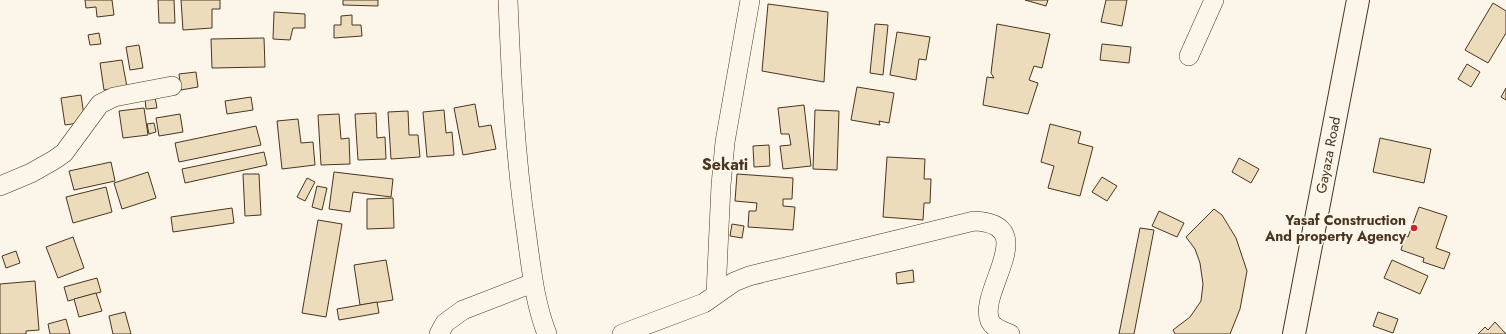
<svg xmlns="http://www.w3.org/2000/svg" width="1506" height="334" viewBox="0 0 1506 334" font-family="Jost,sans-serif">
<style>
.building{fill:#ecdcbc;stroke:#4a3520}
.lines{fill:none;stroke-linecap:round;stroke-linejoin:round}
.minor-casing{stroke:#4a3520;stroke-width:20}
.primary-casing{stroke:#4a3520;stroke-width:24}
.minor{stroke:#fbf6e9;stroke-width:19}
.primary{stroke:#fbf6e9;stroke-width:22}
.poi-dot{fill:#c62828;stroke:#fbf6e9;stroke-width:1.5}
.labels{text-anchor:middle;stroke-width:3;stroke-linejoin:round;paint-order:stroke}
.street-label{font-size:14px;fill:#4a3520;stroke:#fbf6e9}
.poi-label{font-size:14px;font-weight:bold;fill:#4a3520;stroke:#fbf6e9;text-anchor:end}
.quarter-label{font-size:16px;font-weight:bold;fill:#4a3520;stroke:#fbf6e9}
</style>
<rect width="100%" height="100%" fill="#fbf6e9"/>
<!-- building -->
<g class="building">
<polygon points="85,0 112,0 114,15 97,17 96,7 86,8"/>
<polygon points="158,0 174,0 175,23 159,23"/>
<polygon points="181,0 220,0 220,9 212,9 212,28 183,30"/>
<polygon points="343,0 378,0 378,6 343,5"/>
<polygon points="1025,0 1048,0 1046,6"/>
<polygon points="1106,0 1127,0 1122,26 1101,22"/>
<polygon points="1493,3 1506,11 1506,33 1488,63 1465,50"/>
<polygon points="768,4 828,12 824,82 762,71"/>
<polygon points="274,12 305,14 305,28 293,28 290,40 273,39"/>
<polygon points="352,15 352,25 361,25 362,36 334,38 334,25 341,25 341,16"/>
<polygon points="875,24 888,25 883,75 870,73"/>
<polygon points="997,24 1050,34 1042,68 1034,66 1029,80 1038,83 1028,114 983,105 987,77 994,78 991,73"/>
<polygon points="897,32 930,37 926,60 919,59 916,80 890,75"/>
<polygon points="99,33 101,44 90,45 88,35"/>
<polygon points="264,38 265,67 212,68 211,39"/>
<polygon points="1102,44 1131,47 1129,63 1100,60"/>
<polygon points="139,45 143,68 130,70 126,47"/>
<polygon points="122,60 127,87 104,90 100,63"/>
<polygon points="1467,64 1480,72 1471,87 1458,79"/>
<polygon points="196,72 198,87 181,90 179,74"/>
<polygon points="857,87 894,93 889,123 879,121 880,125 851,120"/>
<polygon points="1506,88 1506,100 1501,97"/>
<polygon points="81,95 85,122 65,125 61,98"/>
<polygon points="155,97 157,108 146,109 145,98"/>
<polygon points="251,97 253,110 227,114 225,101"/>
<polygon points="475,104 479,127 491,125 496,149 463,155 454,108"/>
<polygon points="804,105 811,166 783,169 780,146 791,145 789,134 781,134 778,108"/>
<polygon points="144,108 148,135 123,138 119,111"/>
<polygon points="444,110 446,133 452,132 454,155 427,157 423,112"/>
<polygon points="815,110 839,111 837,170 813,169"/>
<polygon points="408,111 409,135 418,135 420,157 391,159 388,112"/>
<polygon points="376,113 377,138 385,137 386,159 358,160 355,114"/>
<polygon points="180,114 183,132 159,136 156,118"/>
<polygon points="339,114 341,139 349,138 350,164 321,165 318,115"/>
<polygon points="298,119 301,143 313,142 315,165 282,169 277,121"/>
<polygon points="154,123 156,132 149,134 147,124"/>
<polygon points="1050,124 1081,132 1078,143 1093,147 1080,196 1048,188 1054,166 1041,162"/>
<polygon points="256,126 261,145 179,162 175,143"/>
<polygon points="1380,138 1431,149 1424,183 1373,172"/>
<polygon points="769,145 770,166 754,167 753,146"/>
<polygon points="264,152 267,165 185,183 182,169"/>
<polygon points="887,157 925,159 924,179 931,179 930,203 924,203 923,220 883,217"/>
<polygon points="1239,158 1259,169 1251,183 1232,172"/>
<polygon points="111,162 115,181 74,190 69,171"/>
<polygon points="148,172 156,198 122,209 114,183"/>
<polygon points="334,172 393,179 391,197 353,192 350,212 329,209"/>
<polygon points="243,174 259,174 261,215 245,216"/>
<polygon points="737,174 793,178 792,199 783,199 783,206 795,207 793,230 748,227 749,211 756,211 757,203 735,201"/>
<polygon points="1102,177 1117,186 1107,201 1092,192"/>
<polygon points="307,178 315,182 305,201 297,197"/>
<polygon points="317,186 327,188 322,210 312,207"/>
<polygon points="106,187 112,212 73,223 66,197"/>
<polygon points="393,198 394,228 367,229 367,199"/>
<polygon points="1419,207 1447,216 1436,248 1450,253 1444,269 1423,262 1424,258 1401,250 1405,236 1408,237"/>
<polygon points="232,208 234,223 173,232 171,217"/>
<polygon points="1214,209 1222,215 1236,238 1247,271 1240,309 1230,334 1175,334 1173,330 1190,317 1201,301 1203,284 1200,263 1195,249 1186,237"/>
<polygon points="1159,211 1184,223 1177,237 1152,226"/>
<polygon points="318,220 342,224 326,317 302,313"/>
<polygon points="732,224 744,226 742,238 730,236"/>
<polygon points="1140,228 1154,230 1134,334 1119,334"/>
<polygon points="73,237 84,268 58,278 46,247"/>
<polygon points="16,251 20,263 6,268 2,256"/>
<polygon points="386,260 393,300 360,305 354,265"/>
<polygon points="1392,260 1428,276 1420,294 1384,278"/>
<polygon points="913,270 914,282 897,284 896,273"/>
<polygon points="97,278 101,292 68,301 64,287"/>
<polygon points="35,281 39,330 26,331 26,334 0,334 0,284"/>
<polygon points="96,293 102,311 79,317 74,299"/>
<polygon points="377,302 379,313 339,320 337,309"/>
<polygon points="125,312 131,334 113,334 109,316"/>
<polygon points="1378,312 1398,319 1393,333 1373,326"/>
<polygon points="66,319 70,334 50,334 48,324"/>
<polygon points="1495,322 1506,334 1478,334 1485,327 1488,330"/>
</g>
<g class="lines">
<defs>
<g id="minor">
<path d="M508 0C511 77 515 154 526 230 531 265 534 301 547 334"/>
<polyline points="1189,56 1214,0"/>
<polyline points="0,186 31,173 54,160 64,153 100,104 114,97 172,86"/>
<polyline points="716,294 721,185 725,142 750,0"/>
<polyline points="439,334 445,323 463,310 533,283"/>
<path d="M622 334 704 303 734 282 749 276 974 221C1043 224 977 291 990 321 994 329 1003 331 1010 334"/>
</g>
<polyline id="primary" points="1294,334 1358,0"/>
</defs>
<!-- minor casing -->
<use href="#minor" class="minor-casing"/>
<!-- primary casing -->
<use href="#primary" class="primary-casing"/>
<!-- minor -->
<use href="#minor" class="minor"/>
<!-- primary -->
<use href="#primary" class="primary"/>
</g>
<!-- markers -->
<circle class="poi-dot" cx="1414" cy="228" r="4"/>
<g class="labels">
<!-- street labels -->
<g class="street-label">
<text transform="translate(1328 155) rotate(-79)" y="5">Gayaza Road</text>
</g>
<!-- poi labels -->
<g class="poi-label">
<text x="1406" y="225">Yasaf Construction<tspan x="1406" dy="16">And property Agency</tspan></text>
</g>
<!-- quarter labels -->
<g class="quarter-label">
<text x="725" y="170">Sekati</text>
</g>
</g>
</svg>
